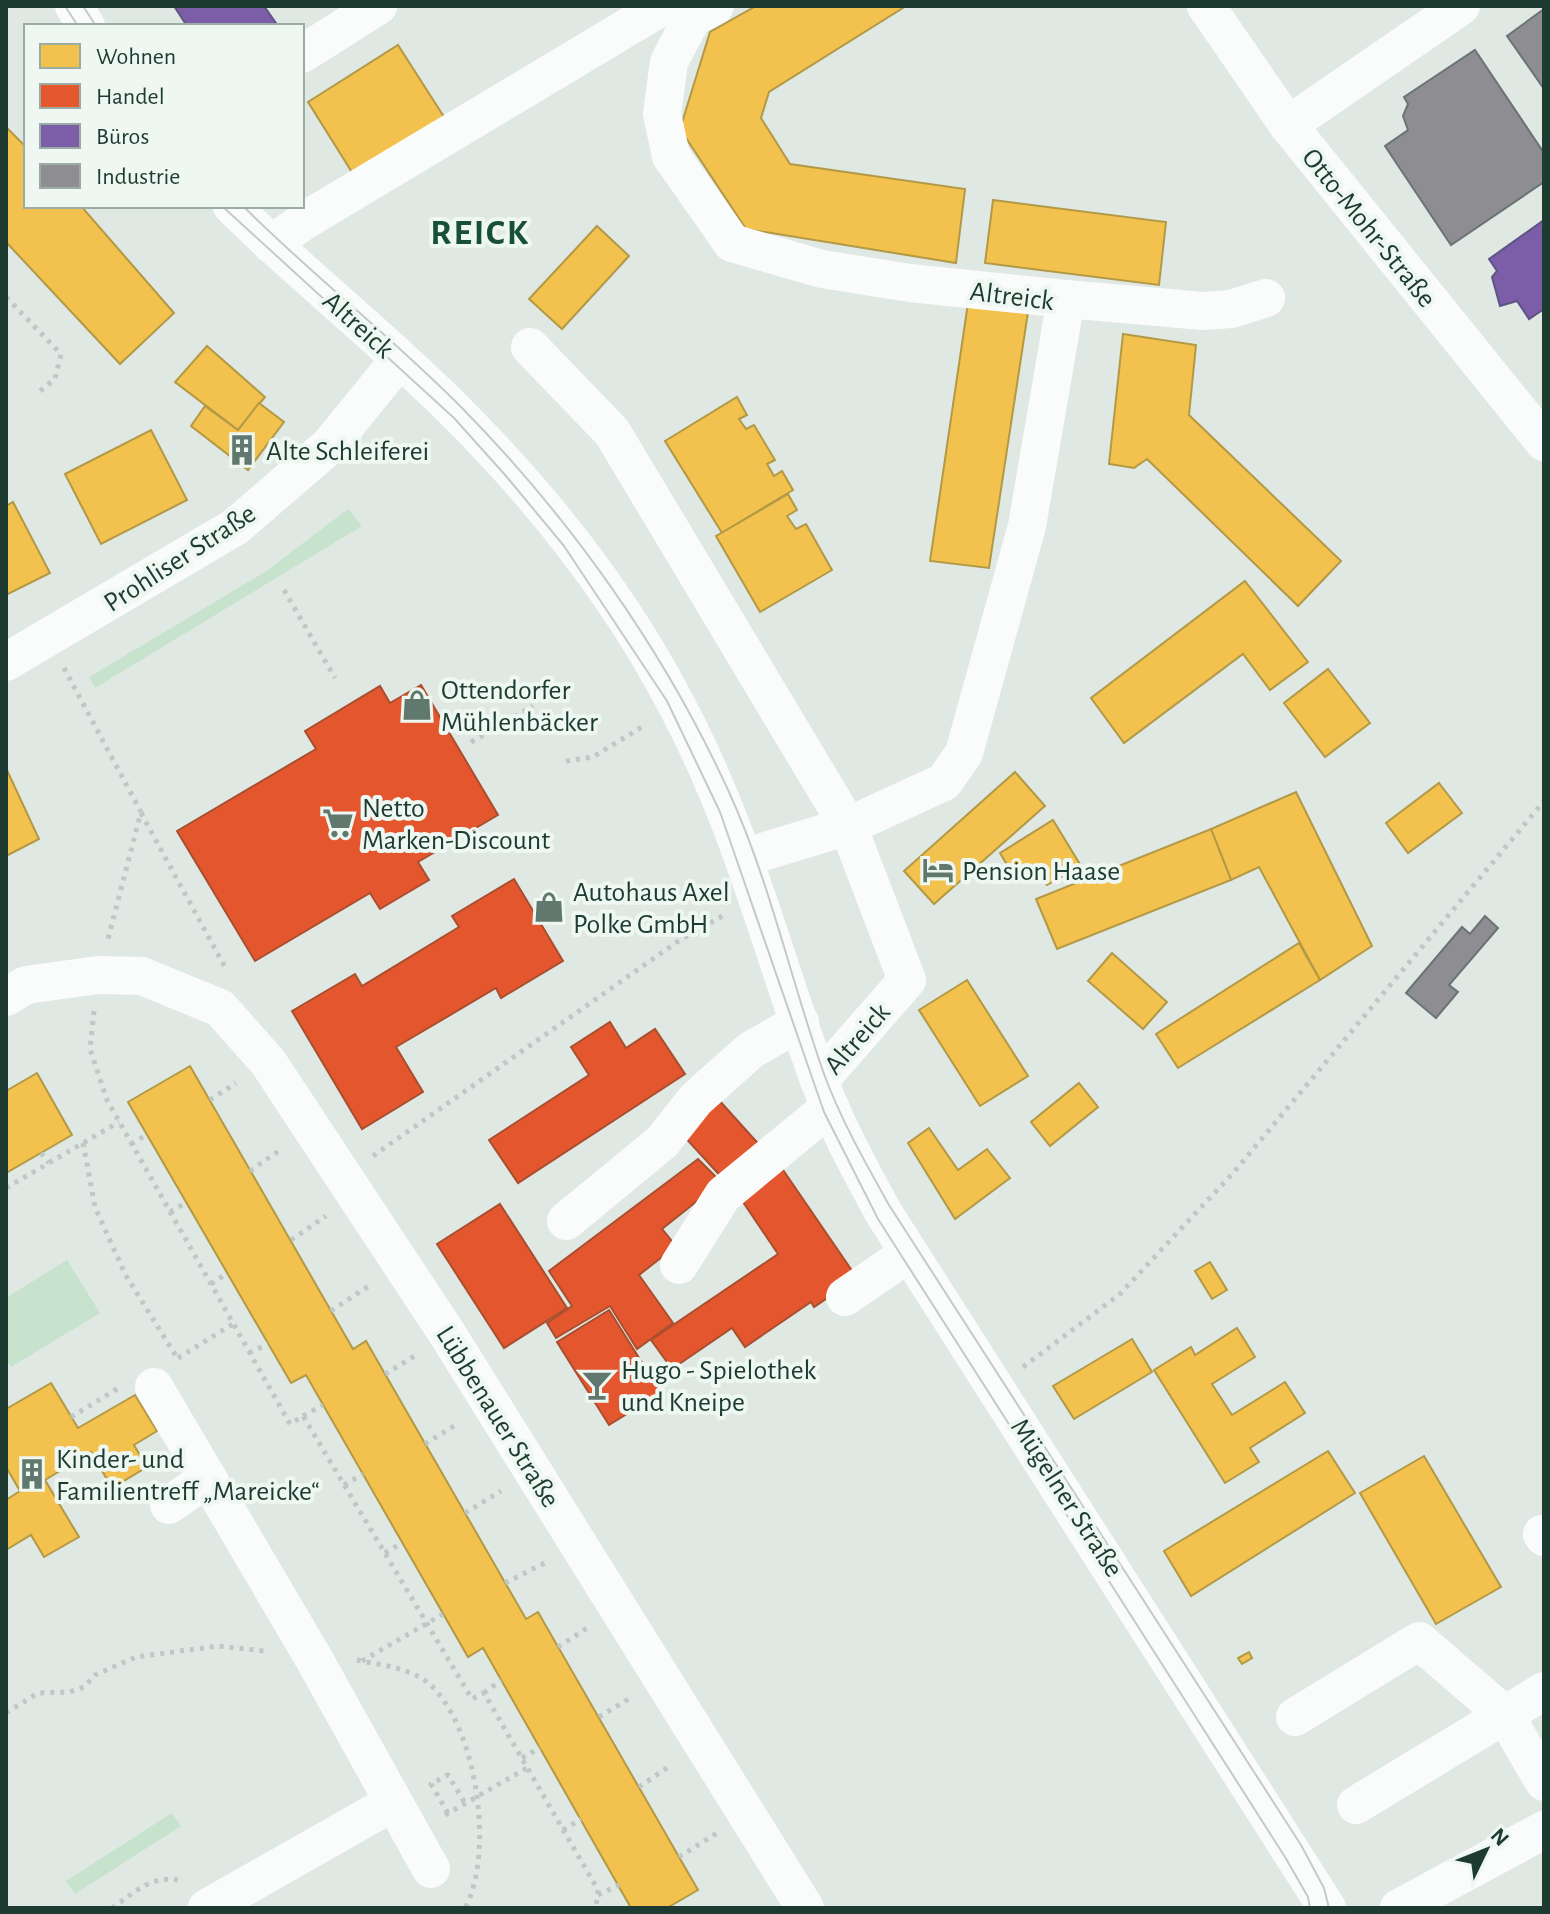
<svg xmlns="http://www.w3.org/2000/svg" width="1550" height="1914" viewBox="0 0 1550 1914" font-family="'Alegreya Sans',sans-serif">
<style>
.green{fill:#c7e3cd}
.homes{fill:#f2c14e;stroke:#b29945;stroke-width:2}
.shops{fill:#e4572e;stroke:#a84f2f;stroke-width:2}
.offices{fill:#7b5ea7;stroke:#5f5483;stroke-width:2}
.industry{fill:#8d8d92;stroke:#6b7475;stroke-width:2}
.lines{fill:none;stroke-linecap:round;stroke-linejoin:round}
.path{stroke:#bec8c5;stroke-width:5;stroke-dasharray:4 6;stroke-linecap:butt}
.minor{stroke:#fafcfb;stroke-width:38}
.tram{stroke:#c5cac8;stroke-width:2}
.labels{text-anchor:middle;stroke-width:8;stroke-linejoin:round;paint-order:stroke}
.street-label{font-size:28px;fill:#1d3b30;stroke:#eef7f1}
.poi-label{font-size:28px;fill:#1d3b30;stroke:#eef7f1;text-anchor:start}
.district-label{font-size:36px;font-weight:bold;letter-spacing:2px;fill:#184f3b;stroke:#eef7f1}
</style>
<rect width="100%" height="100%" fill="#e0e8e4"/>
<!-- green -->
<g class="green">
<polygon points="348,509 362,526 95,688 89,677 265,572"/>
<polygon points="67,1260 100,1313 11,1367 6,1359 6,1298"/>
<polygon points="172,1813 181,1826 75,1894 66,1881"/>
</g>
<!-- homes -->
<g class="homes">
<polygon points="756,6 906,6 769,92 761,118 790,164 965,189 956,263 746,229 680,129 710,32"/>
<polygon points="398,45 446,120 355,177 308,102"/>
<polygon points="6,127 26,147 26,206 81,206 174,313 120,364 6,242"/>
<polygon points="993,200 1166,222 1159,285 985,263"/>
<polygon points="597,226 629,256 562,329 529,299"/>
<polygon points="968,303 1028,312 989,568 930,561"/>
<polygon points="1123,334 1196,345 1189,415 1341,561 1298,606 1147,459 1134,468 1109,464"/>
<polygon points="207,346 265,397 238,430 175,382"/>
<polygon points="737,397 747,415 739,419 746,429 754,425 775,460 767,464 774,476 782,471 793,490 722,533 665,441"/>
<polygon points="259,403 284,422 248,470 191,426 205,406 238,430"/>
<polygon points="151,430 187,500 101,544 65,474"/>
<polygon points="788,494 797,510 787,516 796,529 806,524 832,570 760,612 716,536"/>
<polygon points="13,502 50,573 6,595 6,506"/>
<polygon points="1245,581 1308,662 1270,690 1243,654 1124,743 1091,698"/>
<polygon points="1328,669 1370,723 1325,757 1284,703"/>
<polygon points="6,768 39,839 6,856"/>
<polygon points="1015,772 1045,806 934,904 904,871"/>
<polygon points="1439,783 1462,813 1408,853 1386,823"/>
<polygon points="1296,792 1372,946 1320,980 1259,867 1231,880 1211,829"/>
<polygon points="1053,820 1081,866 1047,885 1038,872 1018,883 1000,853"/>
<polygon points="1211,829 1231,880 1057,949 1036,899"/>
<polygon points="1299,943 1320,980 1178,1068 1156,1034"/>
<polygon points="1112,953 1167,1002 1143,1029 1088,981"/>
<polygon points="967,980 1028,1076 980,1106 919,1010"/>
<polygon points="190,1066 353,1349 366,1341 526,1619 538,1612 698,1890 667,1908 631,1908 483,1648 468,1657 306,1375 291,1383 128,1102"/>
<polygon points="37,1073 72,1135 6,1173 6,1091"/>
<polygon points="1079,1083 1098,1107 1050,1146 1031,1122"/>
<polygon points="929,1128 958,1170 987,1149 1010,1178 955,1219 908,1143"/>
<polygon points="1210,1262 1227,1290 1212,1299 1195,1271"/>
<polygon points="1237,1328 1255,1357 1212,1384 1232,1415 1285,1382 1305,1413 1250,1448 1259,1462 1225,1483 1154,1370 1191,1347 1195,1355"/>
<polygon points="1132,1339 1152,1372 1074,1419 1053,1386"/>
<polygon points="51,1383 78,1428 135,1395 157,1431 134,1445 147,1467 112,1488 91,1452 45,1480 79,1537 44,1557 31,1535 6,1550 6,1500 20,1491 6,1467 6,1409"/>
<polygon points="1328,1451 1355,1493 1191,1596 1164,1551"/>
<polygon points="1424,1456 1501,1587 1436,1624 1360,1493"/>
<polygon points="1249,1652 1252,1658 1242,1664 1238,1658"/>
</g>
<!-- shops -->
<g class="shops">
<polygon points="421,685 498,815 418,862 429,880 380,909 370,893 255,961 177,831 316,749 305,731 380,686 390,703"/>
<polygon points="514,879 563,961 501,998 496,988 396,1047 423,1092 362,1129 292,1011 355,974 362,986 459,927 452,916"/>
<polygon points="610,1022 626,1048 655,1029 685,1074 518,1183 489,1140 589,1075 571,1047"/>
<polygon points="718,1099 763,1149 726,1182 681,1133"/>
<polygon points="698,1159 721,1182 662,1229 676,1246 639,1275 673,1323 637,1349 610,1306 556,1338 547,1323 572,1306 549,1271"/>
<polygon points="779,1164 857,1278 814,1307 811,1302 745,1347 732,1328 672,1369 651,1340 778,1254 737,1193"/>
<polygon points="500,1204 567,1308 504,1348 437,1244"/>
<polygon points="609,1310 661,1393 609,1425 557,1342"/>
</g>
<!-- offices -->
<g class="offices">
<polygon points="174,6 264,6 278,26 187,26"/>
<polygon points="1544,220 1544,309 1529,319 1517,301 1500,306 1492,277 1497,271 1489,259"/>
</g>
<!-- industry -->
<g class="industry">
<polygon points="1544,9 1544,89 1507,36"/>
<polygon points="1475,50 1544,153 1544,182 1451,245 1385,146 1408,130 1403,116 1408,104 1404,97"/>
<polygon points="1485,916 1498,928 1449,985 1458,992 1436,1018 1406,993 1462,927 1470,934"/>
</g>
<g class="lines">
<!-- path -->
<g class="path">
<polyline points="6,297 61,354 55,379 39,392"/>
<polyline points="284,590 335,678"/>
<polyline points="64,668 141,812 108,939"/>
<polyline points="471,742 533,706"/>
<polyline points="566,761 593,757 645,725"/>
<polyline points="141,813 226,969"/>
<polyline points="94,1011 90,1049 107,1100 290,1424 303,1416 472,1699 484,1693 598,1890 596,1908"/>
<polyline points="210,1100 236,1083"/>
<polyline points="83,1143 95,1207 125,1274 176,1356"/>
<polyline points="131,1144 148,1134"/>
<polyline points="41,1153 49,1163"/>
<polyline points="373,1156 677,942 724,915"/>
<polyline points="250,1171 283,1148"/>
<polyline points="6,1188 119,1122"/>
<polyline points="170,1212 187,1202"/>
<polyline points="291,1240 326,1216"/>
<polyline points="211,1284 227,1273"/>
<polyline points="331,1311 370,1285"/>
<polyline points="249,1353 268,1344"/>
<polyline points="178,1358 233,1324"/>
<polyline points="1023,1367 1120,1294 1234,1172 1544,801"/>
<polyline points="385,1374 418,1354"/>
<polyline points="303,1416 323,1405"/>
<polyline points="71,1417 117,1389"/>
<polyline points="425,1444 459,1423"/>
<polyline points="344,1485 363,1474"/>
<polyline points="465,1513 501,1491"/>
<polyline points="385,1553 402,1543"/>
<polyline points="505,1583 547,1562"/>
<polyline points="558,1647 587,1628"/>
<path d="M357 1660C380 1665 407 1667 427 1682 477 1723 495 1853 465 1908"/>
<polyline points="362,1661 443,1614"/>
<polyline points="484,1693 501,1680"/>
<polyline points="6,1713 38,1693 69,1692 84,1687 95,1675 136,1657 218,1646 264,1651"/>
<polyline points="599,1717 632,1697"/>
<polyline points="522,1758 540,1748"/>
<polyline points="639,1787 671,1765"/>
<polyline points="448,1813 431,1784 448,1775 465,1803"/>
<polyline points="445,1815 527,1768"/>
<polyline points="563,1830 581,1819"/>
<polyline points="679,1857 717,1833"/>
<polyline points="598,1895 619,1885"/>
<path d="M112 1908C134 1893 153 1873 182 1881"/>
</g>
<!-- minor -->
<g class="minor">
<polyline points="74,6 86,26"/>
<polyline points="715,6 692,18 669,62 662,114 671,156 732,243 822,269 910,283 1066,299 1027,526 964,753 944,782 848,826 746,857"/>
<polyline points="1206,6 1288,125 1544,442"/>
<polyline points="302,54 378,6"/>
<polyline points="1288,125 1461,6"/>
<path d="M232 206C305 278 386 341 458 414 542 498 620 597 675 702 742 827 771 950 819 1080 836 1126 860 1169 883 1212L1327 1908"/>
<polyline points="271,244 304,221 663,6"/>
<polyline points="1066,299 1203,311 1231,309 1266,298"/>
<polyline points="530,347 612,432 848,826 907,980 819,1081"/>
<polyline points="6,662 235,527 329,446 399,360"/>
<polyline points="6,997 26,985 98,975 142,976 220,1008 268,1062 448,1335 805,1908"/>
<polyline points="566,1221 662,1142 696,1099 751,1050 800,1022"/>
<polyline points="679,1265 723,1195 830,1107"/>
<polyline points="845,1297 909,1253"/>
<polyline points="154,1387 314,1659 431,1869"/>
<polyline points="169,1505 208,1478"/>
<polyline points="1542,1534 1544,1537"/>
<polyline points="1295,1717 1419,1641 1505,1715 1544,1782"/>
<polyline points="1356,1805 1544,1691"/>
<polyline points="207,1908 392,1803"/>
<polyline points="1399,1908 1544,1830"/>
</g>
<!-- tram -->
<g class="tram">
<polyline points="65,6 78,26"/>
<polyline points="83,6 96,26"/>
<polyline points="222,206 454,418 506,476 564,546 667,701 720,812 824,1112 878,1219 1285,1857 1308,1897 1310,1908"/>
<path d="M243 206C313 276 392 337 462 408 571 519 664 650 729 792 770 882 791 981 824 1074 841 1120 865 1162 889 1205L1301 1845 1324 1888 1329 1908"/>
</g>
</g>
<!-- icons -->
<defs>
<symbol id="building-bare" viewBox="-9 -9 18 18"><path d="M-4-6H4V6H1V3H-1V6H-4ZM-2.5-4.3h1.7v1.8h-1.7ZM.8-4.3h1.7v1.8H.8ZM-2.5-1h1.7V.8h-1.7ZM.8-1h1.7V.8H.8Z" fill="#61786f" stroke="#eef7f1" stroke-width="2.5" paint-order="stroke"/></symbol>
<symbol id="shop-bare" viewBox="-9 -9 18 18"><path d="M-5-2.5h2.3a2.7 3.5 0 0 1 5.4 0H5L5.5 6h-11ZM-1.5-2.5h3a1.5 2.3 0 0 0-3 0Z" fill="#61786f" stroke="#eef7f1" stroke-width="2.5" paint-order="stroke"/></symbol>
<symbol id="supermarket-bare" viewBox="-9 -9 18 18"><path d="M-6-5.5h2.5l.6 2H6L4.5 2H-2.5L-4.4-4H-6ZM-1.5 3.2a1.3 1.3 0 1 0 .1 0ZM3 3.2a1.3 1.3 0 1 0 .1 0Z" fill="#61786f" stroke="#eef7f1" stroke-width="2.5" paint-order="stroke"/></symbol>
<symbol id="hotel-bare" viewBox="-9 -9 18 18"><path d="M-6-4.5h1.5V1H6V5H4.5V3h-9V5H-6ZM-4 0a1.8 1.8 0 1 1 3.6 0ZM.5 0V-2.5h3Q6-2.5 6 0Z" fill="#61786f" stroke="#eef7f1" stroke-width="2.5" paint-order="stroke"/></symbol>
<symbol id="bar-bare" viewBox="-9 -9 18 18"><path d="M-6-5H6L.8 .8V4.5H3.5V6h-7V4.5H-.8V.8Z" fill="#61786f" stroke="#eef7f1" stroke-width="2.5" paint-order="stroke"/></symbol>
</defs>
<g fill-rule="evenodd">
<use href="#building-bare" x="220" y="428" width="44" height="44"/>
<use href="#shop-bare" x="395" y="683" width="44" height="44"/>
<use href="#supermarket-bare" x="316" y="801" width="44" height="44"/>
<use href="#hotel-bare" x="916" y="848" width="44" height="44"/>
<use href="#shop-bare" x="527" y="885" width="44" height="44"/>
<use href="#bar-bare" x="575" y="1363" width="44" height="44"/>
<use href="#building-bare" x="10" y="1452" width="44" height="44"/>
</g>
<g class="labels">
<!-- street labels -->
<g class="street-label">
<text transform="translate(1370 227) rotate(51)" y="10">Otto-Mohr-Straße</text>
<text transform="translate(1012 295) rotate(7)" y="10">Altreick</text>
<text transform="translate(359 324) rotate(42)" y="10">Altreick</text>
<text transform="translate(179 557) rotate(-33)" y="10">Prohliser Straße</text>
<text transform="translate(856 1038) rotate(-49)" y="10">Altreick</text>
<text transform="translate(499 1416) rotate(58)" y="10">Lübbenauer Straße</text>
<text transform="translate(1068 1497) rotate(57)" y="10">Mügelner Straße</text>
</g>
<!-- poi labels -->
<g class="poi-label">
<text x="266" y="460">Alte Schleiferei</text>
<text x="441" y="699">Ottendorfer<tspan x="441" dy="32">Mühlenbäcker</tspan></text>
<text x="362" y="817">Netto<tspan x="362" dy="32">Marken-Discount</tspan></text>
<text x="962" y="880">Pension Haase</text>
<text x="573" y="901">Autohaus Axel<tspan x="573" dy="32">Polke GmbH</tspan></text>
<text x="621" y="1379">Hugo - Spielothek<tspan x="621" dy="32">und Kneipe</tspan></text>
<text x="56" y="1468">Kinder- und<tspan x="56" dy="32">Familientreff „Mareicke“</tspan></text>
</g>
<!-- district labels -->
<g class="district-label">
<text x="480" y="244">REICK</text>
</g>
</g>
<!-- border -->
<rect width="1550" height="1914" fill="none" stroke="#1d3b30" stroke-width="16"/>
<!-- legend -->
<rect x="24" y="24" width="280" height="184" fill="#eef7f1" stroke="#9aaca4" stroke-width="2"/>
<rect x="40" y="44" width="40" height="24" fill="#f2c14e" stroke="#9aaca4" stroke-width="2"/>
<text x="96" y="64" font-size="24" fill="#1d3b30">Wohnen</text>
<rect x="40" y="84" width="40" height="24" fill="#e4572e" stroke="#9aaca4" stroke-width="2"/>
<text x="96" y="104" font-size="24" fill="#1d3b30">Handel</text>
<rect x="40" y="124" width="40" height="24" fill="#7b5ea7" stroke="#9aaca4" stroke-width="2"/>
<text x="96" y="144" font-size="24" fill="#1d3b30">Büros</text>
<rect x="40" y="164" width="40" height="24" fill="#8d8d92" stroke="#9aaca4" stroke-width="2"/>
<text x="96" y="184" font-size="24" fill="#1d3b30">Industrie</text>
<!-- north arrow -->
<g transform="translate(1486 1850) rotate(47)" stroke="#eef7f1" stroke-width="6" paint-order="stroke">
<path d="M0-6L14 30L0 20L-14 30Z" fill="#1d3b30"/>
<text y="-12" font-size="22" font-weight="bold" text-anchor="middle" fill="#1d3b30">N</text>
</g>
</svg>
